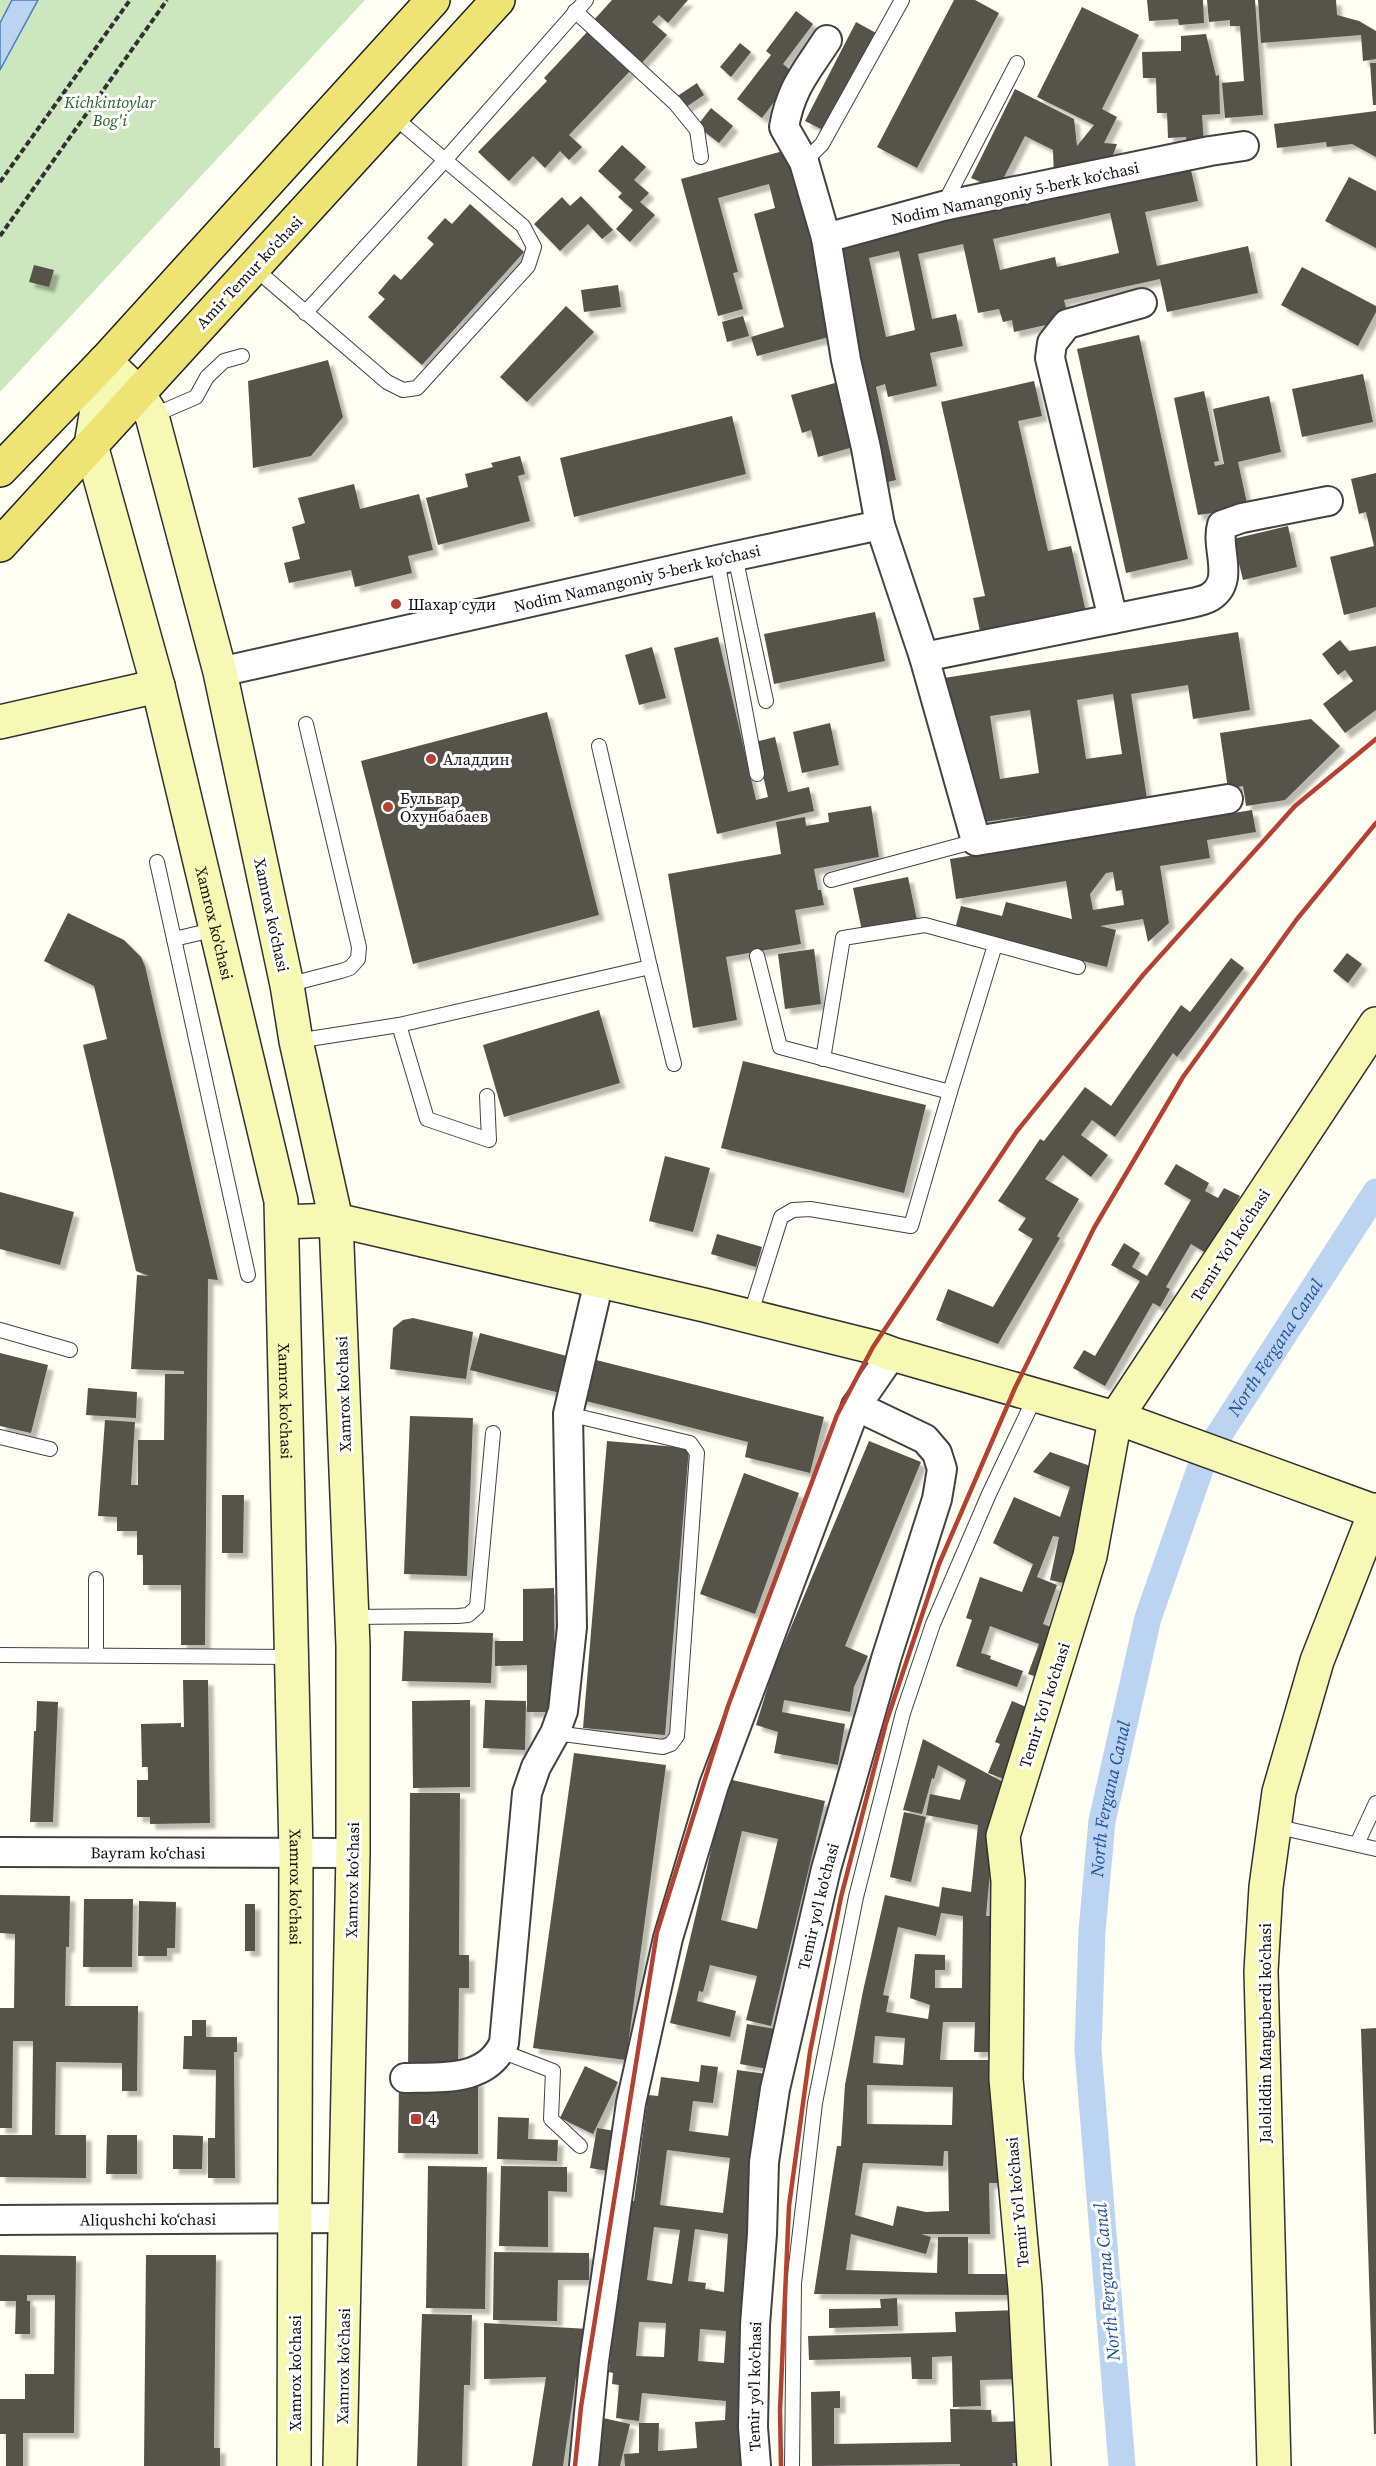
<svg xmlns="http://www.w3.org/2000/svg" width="1376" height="2466" viewBox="0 0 1376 2466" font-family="'Source Serif 4',serif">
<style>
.green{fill:#cce6be}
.water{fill:#bbd4f1;stroke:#477dc3;stroke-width:1.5}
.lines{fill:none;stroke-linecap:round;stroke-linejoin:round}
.canal{stroke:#bbd4f1;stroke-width:27}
.building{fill:#57524c;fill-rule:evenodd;filter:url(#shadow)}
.lane-casing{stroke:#424242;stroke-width:16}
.street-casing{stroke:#424242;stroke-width:32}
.secondary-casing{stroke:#313131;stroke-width:36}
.primary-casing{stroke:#202020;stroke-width:36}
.path{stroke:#313131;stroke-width:4;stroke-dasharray:6 3;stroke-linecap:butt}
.lane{stroke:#fff;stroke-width:14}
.street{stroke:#fff;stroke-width:28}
.secondary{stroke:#f5f9b3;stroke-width:33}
.primary{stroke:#ede473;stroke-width:33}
.rail{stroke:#b54132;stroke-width:4.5}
.poi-dot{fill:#b54132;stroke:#fff;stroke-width:2}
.labels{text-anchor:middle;stroke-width:6;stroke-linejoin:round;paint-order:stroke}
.park-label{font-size:16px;font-style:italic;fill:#266224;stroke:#fff}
.street-label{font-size:16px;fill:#0f0f0f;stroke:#fff}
.poi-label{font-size:16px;fill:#0f0f0f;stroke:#fff;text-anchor:start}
.water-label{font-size:18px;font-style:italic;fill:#215098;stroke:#fff}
</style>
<defs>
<filter id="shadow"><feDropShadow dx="5.5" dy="5.5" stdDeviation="1.5" flood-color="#0004"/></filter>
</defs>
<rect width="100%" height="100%" fill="#fefef2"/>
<!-- green -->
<polygon class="green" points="0,0 365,0 0,392"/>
<!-- water -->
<polygon class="water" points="12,0 38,0 0,70 0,23"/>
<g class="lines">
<!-- canal -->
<path class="canal" id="s1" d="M1122 2466 1088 2050 1092 1931 1102 1821 1148 1618 1204 1458 1376 1192"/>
</g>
<!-- building -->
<g class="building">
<polygon points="612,0 688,0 668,23 659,15 652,22 667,35 640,65 592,22"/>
<polygon points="954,0 975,0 999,13 917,168 877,147"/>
<polygon points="1147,0 1203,0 1204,23 1179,25 1178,19 1149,21"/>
<polygon points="1207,0 1255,0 1263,115 1225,118 1222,83 1244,81 1240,26 1230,26 1230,20 1209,22"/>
<polygon points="1258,0 1336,0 1337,15 1359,21 1376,31 1376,59 1363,61 1361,35 1261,43"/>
<polygon points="1082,7 1139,35 1102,109 1117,117 1104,143 1117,144 1110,163 1054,179 1053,150 1025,136 998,189 971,178 1015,89 1074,119 1077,146 1094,125 1037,97"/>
<polygon points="796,11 813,24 783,64 795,74 762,118 737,99 771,55 766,51"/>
<polygon points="856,22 876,33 825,131 805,121"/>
<polygon points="588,31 630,71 569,135 582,147 569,160 560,151 545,168 533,156 509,181 478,152 547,81 544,78"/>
<polygon points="1206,34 1216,76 1219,75 1220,114 1202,115 1204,145 1187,146 1186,137 1168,138 1167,113 1157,113 1156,78 1143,78 1142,52 1181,51 1181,36"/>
<polygon points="740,43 751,52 731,77 720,67"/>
<polygon points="1370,63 1376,63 1376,105 1373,105"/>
<polygon points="697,83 704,95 683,109 676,97"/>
<polygon points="711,108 733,126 719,143 697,126"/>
<polygon points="1376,111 1376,157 1352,144 1327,147 1326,142 1277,148 1274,124"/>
<polygon points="622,145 646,167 634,180 649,193 640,202 655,215 630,242 616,229 633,210 618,197 622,193 598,171"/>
<polygon points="787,150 832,315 823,317 829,337 757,356 751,337 784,327 754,214 775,208 769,184 718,198 738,272 733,273 743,309 718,316 681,179"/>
<path d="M1190 166 1198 201 1145 212 1157 266 1248 246 1258 293 1167 312 1160 279 1064 300 1069 320 1014 332 1012 320 1003 322 999 309 978 313 963 244 918 254 932 319 956 314 963 346 930 353 937 386 888 397 885 384 876 387 896 480 876 485 851 355 860 353 836 244ZM1110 213 1119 253 1057 267 1055 257 1000 270 993 239ZM899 251 915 330 886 337 869 258Z"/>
<polygon points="1349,177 1376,191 1376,248 1325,221"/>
<polygon points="581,196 613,230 602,239 588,224 560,251 534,224 562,197 570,206"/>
<polygon points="470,204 524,252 422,365 368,317 385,299 378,293 394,274 401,280 434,244 427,238 445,218 452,224"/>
<polygon points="34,265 54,270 49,287 29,282"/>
<polygon points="1302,267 1376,306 1376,312 1358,346 1281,305"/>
<polygon points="618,285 621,307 584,312 581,290"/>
<polygon points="566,306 594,332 527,402 500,377"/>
<polygon points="743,316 749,336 727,342 722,322"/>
<polygon points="1139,335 1188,559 1126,573 1077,349"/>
<polygon points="328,360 343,417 311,456 253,468 248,381"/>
<polygon points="1363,374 1373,422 1302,437 1292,389"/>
<polygon points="846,380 864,444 818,457 811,430 802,433 791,395"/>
<polygon points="1034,381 1042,416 1018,421 1048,551 1071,546 1086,612 981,636 973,598 985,596 941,402"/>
<polygon points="1204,391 1219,461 1214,462 1215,466 1224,464 1213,409 1269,396 1281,452 1238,462 1248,508 1198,515 1174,398"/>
<polygon points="732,416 746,474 574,517 560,458"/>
<polygon points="520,456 525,474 518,476 530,521 438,545 426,498 468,487 465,474 493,467 491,463"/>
<polygon points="1376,473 1376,607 1344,615 1330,557 1374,546 1366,512 1359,514 1351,479"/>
<polygon points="354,484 360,509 419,494 433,550 408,556 412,573 355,587 351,570 289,583 284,563 300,559 292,527 305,523 298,498"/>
<polygon points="1288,526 1297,567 1243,580 1233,539"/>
<polygon points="875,612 885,661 774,684 764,634"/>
<path d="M1238 632 1250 710 1193 719 1188 685 1131 694 1147 799 977 823 944 678ZM1113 694 1122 754 1086 759 1077 700ZM1030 710 1039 773 1000 779 990 716Z"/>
<polygon points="718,637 756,800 768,797 755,742 775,737 788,792 809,787 814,811 717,834 674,648"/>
<polygon points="1340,640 1349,651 1376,646 1376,710 1345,733 1323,704 1353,681 1345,670 1338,675 1322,654"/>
<polygon points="652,647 666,698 639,705 625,655"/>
<polygon points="547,712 599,915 413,964 361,761"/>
<polygon points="1311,719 1340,746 1285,800 1246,806 1243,786 1228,789 1220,733"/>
<polygon points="830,723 839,765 802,773 793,732"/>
<polygon points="871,806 879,857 814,869 818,890 821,890 824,905 795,910 801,944 726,957 737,1020 693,1028 668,874 781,854 776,822 805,817 806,826 829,822 828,813"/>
<path d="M1252 810 1256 832 1207 840 1210 858 1160 866 1169 923 1148 942 1143 919 1100 926 1116 930 1107 967 955 929 961 906 1002 916 1006 902 1072 919 1066 881 956 899 950 859ZM1113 872 1116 891 1122 890 1124 905 1093 910 1090 894 1106 873Z"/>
<polygon points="908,877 917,920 862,931 853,888"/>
<polygon points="68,913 124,940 141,957 145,966 218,1280 208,1279 205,1645 181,1645 181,1585 143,1585 143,1555 137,1555 137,1531 117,1531 117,1517 98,1516 105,1420 135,1422 131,1485 138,1485 138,1440 164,1440 165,1374 184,1374 184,1371 131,1369 137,1275 149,1276 136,1271 83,1045 107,1039 94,986 44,961"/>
<polygon points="814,949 821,1004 785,1009 778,954"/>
<polygon points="1347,953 1362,964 1348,983 1333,971"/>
<polygon points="1231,958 1244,968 1177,1057 1173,1053 1115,1137 1092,1120 1081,1135 1108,1155 1091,1177 1063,1155 1045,1179 1079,1199 1057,1236 1060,1238 998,1344 936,1320 948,1289 993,1307 1033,1239 1018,1230 1026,1218 998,1201 1040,1139 1044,1141 1085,1087 1111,1106 1181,1005 1190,1012"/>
<polygon points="599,1010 620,1083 504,1117 483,1045"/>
<polygon points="743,1061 926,1105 904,1193 721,1148"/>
<polygon points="665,1156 710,1168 693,1232 649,1221"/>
<polygon points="1176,1164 1209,1183 1205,1191 1218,1198 1224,1188 1240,1196 1206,1253 1191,1244 1166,1287 1170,1289 1160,1307 1153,1303 1105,1386 1073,1368 1084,1350 1095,1356 1140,1281 1111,1265 1124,1243 1140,1253 1132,1267 1147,1276 1191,1200 1164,1184"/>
<polygon points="0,1192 74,1212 60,1265 0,1249"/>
<polygon points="717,1234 762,1247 756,1267 711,1254"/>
<polygon points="413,1318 473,1332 466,1379 390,1369 393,1328 403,1320"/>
<polygon points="480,1333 578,1359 568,1395 470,1370"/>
<polygon points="0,1353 48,1365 31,1433 0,1426"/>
<polygon points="588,1358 824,1417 810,1473 745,1457 748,1442 578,1399"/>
<polygon points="88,1388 137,1392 136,1418 86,1415"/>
<polygon points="410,1416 473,1418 467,1576 404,1574"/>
<polygon points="607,1441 689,1448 665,1735 583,1728"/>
<polygon points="869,1441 921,1462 845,1646 868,1656 854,1687 850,1712 784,1700 782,1712 845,1724 838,1765 774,1753 778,1732 756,1725 773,1670"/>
<polygon points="1050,1452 1102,1470 1077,1586 1050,1580 1059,1537 1053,1536 1037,1577 1057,1585 1043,1624 1064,1632 1046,1680 1028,1674 1039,1644 990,1626 981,1653 991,1656 990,1659 1023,1671 1017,1687 956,1666 972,1620 966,1618 980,1577 1022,1592 1033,1564 993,1543 1014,1497 1060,1517 1070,1487 1033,1472"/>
<polygon points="744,1473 799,1493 755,1614 700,1594"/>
<polygon points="222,1495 244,1495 243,1553 222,1553"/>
<polygon points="554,1588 555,1712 527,1712 527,1665 495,1666 495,1641 523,1641 523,1589"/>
<polygon points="404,1631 493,1633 491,1683 402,1681"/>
<polygon points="183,1680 208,1680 210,1823 150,1824 150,1817 137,1817 137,1780 148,1780 148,1767 142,1767 141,1724 181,1723 181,1727 184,1727"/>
<polygon points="470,1700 470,1787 413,1788 412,1701"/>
<polygon points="485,1700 526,1701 525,1750 483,1748"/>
<polygon points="37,1701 58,1702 53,1822 30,1822 34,1731 36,1731"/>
<polygon points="1012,1701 1038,1712 1009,1781 988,1773 1000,1744 995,1742"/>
<path d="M923 1739 1005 1783 997 1798 1003 1800 994 1829 986 1916H1001L996 2052H974L975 2022H943L940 2060H999L1008 2183H989L990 2234H921L931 2237 926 2254 851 2234 846 2270 937 2273 938 2237H968V2274H1014L1013 2295 814 2294 837 2146H841L845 2085 863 1991 885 1895 939 1907 942 1887 971 1892 978 1825 926 1815 930 1794 960 1800 966 1780 938 1765 934 1779 932 1778 922 1814 903 1810ZM941 1913 963 1916 962 1988H935V1970H945V1955L915 1954 910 1998 930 2005 928 2019 886 2012 889 1996 883 1995 898 1927 936 1936ZM875 2036 905 2038 903 2065 873 2063ZM867 2085 953 2087 952 2125 867 2124ZM944 2151H948L949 2211 926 2212 897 2206 893 2226 855 2215 863 2163 943 2166Z"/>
<polygon points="574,1753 666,1765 626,2060 533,2048"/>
<path d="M728 1779 825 1801 771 2026 746 2020 757 1976 710 1965 703 1992 699 1991 697 2001 736 2011 730 2037 670 2023ZM742 1831 778 1839 757 1929 721 1920Z"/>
<polygon points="410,1793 460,1793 459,1955 469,1955 469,1988 459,1988 458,2072 408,2072"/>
<polygon points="904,1812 926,1817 911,1882 890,1877"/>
<polygon points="0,1895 70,1896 69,1947 66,1947 65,2006 138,2006 137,2091 122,2091 122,2063 56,2062 55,2135 86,2135 86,2178 0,2177 0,2135 32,2135 33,2041 13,2041 12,2128 0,2128 0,2008 14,2008 15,1934 0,1933"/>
<polygon points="84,1899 133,1899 132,1967 83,1967"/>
<polygon points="139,1901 176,1902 175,1948 167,1948 167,1956 138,1956"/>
<rect x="245" y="1904" width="10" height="47"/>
<polygon points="192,2020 206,2020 206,2037 237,2037 237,2052 234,2052 235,2178 208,2178 208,2138 215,2138 216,2070 183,2069 184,2036 192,2036"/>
<polygon points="747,2024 775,2029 768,2069 740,2064"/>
<polygon points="1376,2028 1376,2434 1374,2434 1361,2029"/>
<path d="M701 2065 718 2067 713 2103 693 2101 689 2131 728 2136 737 2070 766 2074 747 2216V2314L742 2466H625L624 2454 639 2453V2423H659L658 2451 697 2448 695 2422 725 2420 726 2401 642 2393 639 2421 616 2418 619 2385 612 2384 613 2373 609 2372 625 2200 634 2201 648 2095 658 2096 661 2077 699 2082ZM667 2150 730 2158 723 2213 660 2205ZM654 2227 680 2230 672 2284 647 2280ZM695 2229 728 2234 724 2292 705 2289 706 2283 688 2281ZM639 2322 666 2323 664 2357 636 2356ZM700 2329 726 2331 724 2363 698 2361Z"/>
<polygon points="585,2066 618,2082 593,2134 560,2118"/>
<polygon points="399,2080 478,2080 478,2154 398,2153"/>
<polygon points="498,2117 529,2118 528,2139 558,2140 557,2161 497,2159"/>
<polygon points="597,2128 615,2131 608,2171 590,2168"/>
<polygon points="107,2135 137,2135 137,2174 106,2174"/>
<polygon points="173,2135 203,2136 202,2169 173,2169"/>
<polygon points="428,2166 487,2167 485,2309 426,2308"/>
<polygon points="501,2166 567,2167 567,2192 548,2191 548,2247 499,2246"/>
<polygon points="494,2252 589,2253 589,2280 558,2280 557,2321 493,2320"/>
<polygon points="0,2255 76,2256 74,2433 23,2433 23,2466 6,2466 6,2434 0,2434 0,2399 25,2399 25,2374 54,2374 55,2295 27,2295 27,2301 30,2301 30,2334 15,2334 16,2301 0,2301"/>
<polygon points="146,2255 216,2255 214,2448 220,2448 220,2466 144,2466"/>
<polygon points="897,2298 898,2326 829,2328 829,2309 881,2308 880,2299"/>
<polygon points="1021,2310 1019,2379 980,2380 981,2406 953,2407 952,2356 932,2357 932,2379 912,2379 911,2357 809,2360 808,2336 956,2332 955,2312"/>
<polygon points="422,2314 472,2315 470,2385 464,2385 462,2466 417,2466"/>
<polygon points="484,2323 589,2329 582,2376 576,2377 563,2466 532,2466 546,2377 484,2379"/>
<polygon points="840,2391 840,2408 834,2408 834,2444 951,2442 950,2409 991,2410 992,2422 1024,2421 1025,2463 1012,2463 1013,2466 960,2466 960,2464 812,2466 811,2392"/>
<polygon points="603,2418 630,2424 620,2466 593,2466"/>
</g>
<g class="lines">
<defs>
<g id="lane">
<polyline points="575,11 675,103 697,130 701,157"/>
<polyline points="804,162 822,144 902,0"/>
<polyline points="944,204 1017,63"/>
<polyline points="253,267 387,382 403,390 417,388 528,266 534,247 523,226 393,116"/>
<polyline points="305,313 445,160 586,0"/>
<polyline points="152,416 196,397 207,377 224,361 242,356"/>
<polyline points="735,556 766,701"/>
<polyline points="717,560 757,774"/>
<polyline points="599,746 650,967"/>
<polyline points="157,862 174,939"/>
<polyline points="831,880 976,841"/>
<polyline points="217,929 174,939 248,1275"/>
<polyline points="287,985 341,971 350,968 358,959 359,947 306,724"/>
<polyline points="399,1025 427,1119 489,1140 487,1096"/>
<polyline points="296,1041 399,1025 650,967 674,1064"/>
<polyline points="823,1059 843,938 925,925 1078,967"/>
<polyline points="950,1092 995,945"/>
<polyline points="750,1316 781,1217 793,1210 810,1209 911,1226 950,1092 780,1047 757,956"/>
<polyline points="0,1330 70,1350"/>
<polyline points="0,1437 50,1449"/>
<polyline points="96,1579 96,1655"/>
<polyline points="351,1617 458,1616 468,1615 477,1607 493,1433"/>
<polyline points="0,1655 292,1657"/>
<polyline points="555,1733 663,1747 671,1744 677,1736 697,1453 690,1443 568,1414"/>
<polyline points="1274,1826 1376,1849"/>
<polyline points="1357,1844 1376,1803"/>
<polyline points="501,2051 553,2071 551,2119 580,2146"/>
<polyline points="792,2466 794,2283 815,2103 856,1897 903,1713 933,1624 989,1494 1036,1395"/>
</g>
<g id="street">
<path d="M826 238 804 162 784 127C791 88 806 72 827 40"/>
<polyline points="880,525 866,448 846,360 826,238 943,206 1210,151 1244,146"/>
<polyline points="1113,619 1050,358 1052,343 1067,324 1142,303"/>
<path d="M924 657 1182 605C1190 603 1202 602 1210 597 1236 581 1215 548 1222 525L1242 518 1328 501"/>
<polyline points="220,672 717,560 880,525 924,657 976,841 1228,799"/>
<path id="s2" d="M0 1852 353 1853"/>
<path d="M405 2078C442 2077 487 2082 504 2043L527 1793 536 1767 555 1733 563 1711 572 1627 568 1414 599 1281"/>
<path id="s3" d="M0 2220 346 2218"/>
<polyline points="584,2466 594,2361 631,2103 668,1938 714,1785 856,1406 892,1354"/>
<path id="s4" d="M756 2466 753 2427 755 2325 762 2234 764 2162 775 2089 826 1869 886 1659 937 1499 942 1469 937 1453 925 1439 856 1406"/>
</g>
<g id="secondary">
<polyline points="105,361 138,393 152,416 220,672 287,985 296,1041 336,1220 353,1646 353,1853 340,2466"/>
<path id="s5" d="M105 361 91 445 158 686 281 1201 296 1853 294 2466"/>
<polyline points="0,722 158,686"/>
<polyline points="282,1222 336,1220 704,1305 873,1347 892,1354 1129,1422 1376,1512"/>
<polyline points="1034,2466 1025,2289 1006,2079 1008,1881 1003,1836 1090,1556 1115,1419 1376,1024"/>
<polyline points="1274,2466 1261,1971 1266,1887 1279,1792 1317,1661 1376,1510"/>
</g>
<g id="primary">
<polyline points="0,470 105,361 433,0"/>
<polyline points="0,545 498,0"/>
</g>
</defs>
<!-- lane casing -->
<use href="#lane" class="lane-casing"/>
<!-- street casing -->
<use href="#street" class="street-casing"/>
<!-- secondary casing -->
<use href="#secondary" class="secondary-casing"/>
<!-- primary casing -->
<use href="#primary" class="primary-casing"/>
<!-- path -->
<g class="path">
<polyline points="0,182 130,0"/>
<polyline points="0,236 167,0"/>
</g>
<!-- lane -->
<use href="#lane" class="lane"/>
<!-- street -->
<use href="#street" class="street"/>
<!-- secondary -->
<use href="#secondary" class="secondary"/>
<!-- primary -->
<use href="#primary" class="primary"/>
<!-- rail -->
<g class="rail">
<polyline points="575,2466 581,2407 657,1932 728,1706 837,1415 873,1347 1017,1131 1143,975 1295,806 1376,739"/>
<polyline points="781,2466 780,2410 789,2206 810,2052 841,1897 886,1723 939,1564 1015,1388 1094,1228 1183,1077 1297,919 1376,823"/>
</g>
</g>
<!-- markers -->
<g class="poi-dot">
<circle cx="396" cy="604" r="6"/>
<circle cx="431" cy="759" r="6"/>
<circle cx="388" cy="807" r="6"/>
<rect x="410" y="2113" width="12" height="12" rx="3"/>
</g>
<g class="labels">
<!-- park labels -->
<g class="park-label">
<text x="110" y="108">Kichkintoylar<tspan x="110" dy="18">Bog'i</tspan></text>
</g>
<!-- street labels -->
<g class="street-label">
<text transform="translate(1015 193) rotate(-12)" y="6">Nodim Namangoniy 5-berk koʻchasi</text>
<text transform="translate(249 272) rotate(-47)" y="6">Amir Temur koʻchasi</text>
<text transform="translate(637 578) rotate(-13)" y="6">Nodim Namangoniy 5-berk koʻchasi</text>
<text transform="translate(272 915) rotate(78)" y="6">Xamrox koʻchasi</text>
<text dy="6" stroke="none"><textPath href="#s5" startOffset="579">Xamrox ko'chasi</textPath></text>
<text transform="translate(1230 1245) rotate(-57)" y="6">Temir Yoʻl koʻchasi</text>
<text transform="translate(343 1394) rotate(-92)" y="6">Xamrox koʻchasi</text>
<text dy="6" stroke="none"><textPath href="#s5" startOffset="1065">Xamrox ko'chasi</textPath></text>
<text transform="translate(1044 1705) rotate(-72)" y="6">Temir Yoʻl koʻchasi</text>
<text dy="6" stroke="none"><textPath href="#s2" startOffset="148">Bayram ko‘chasi</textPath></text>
<text transform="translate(352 1880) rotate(-89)" y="6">Xamrox koʻchasi</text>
<text dy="6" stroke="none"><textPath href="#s5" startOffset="1551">Xamrox ko'chasi</textPath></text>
<text dy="6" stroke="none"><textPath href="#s4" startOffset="566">Temir yo'l ko'chasi</textPath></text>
<text transform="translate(1265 2033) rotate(-90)" y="6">Jaloliddin Manguberdi koʻchasi</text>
<text transform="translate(1017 2202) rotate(-95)" y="6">Temir Yoʻl koʻchasi</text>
<text dy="6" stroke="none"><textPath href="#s3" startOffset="148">Aliqushchi ko‘chasi</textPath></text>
<text transform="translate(343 2366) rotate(-89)" y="6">Xamrox koʻchasi</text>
<text transform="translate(295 2373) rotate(-90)" y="6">Xamrox ko'chasi</text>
<text dy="6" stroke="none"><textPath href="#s4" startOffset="80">Temir yo'l ko'chasi</textPath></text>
</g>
<!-- poi labels -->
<g class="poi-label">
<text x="408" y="610">Шахар суди</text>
<text x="443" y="765">Аладдин</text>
<text x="400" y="804">Бульвар<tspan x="400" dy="18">Охунбабаев</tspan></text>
<text x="428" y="2125">4</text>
</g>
<!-- water labels -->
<g class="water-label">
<text dy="6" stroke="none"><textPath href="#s1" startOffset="1156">North Fergana Canal</textPath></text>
<text dy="6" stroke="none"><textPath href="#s1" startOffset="670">North Fergana Canal</textPath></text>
<text transform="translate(1107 2282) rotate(-95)" y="6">North Fergana Canal</text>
</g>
</g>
</svg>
